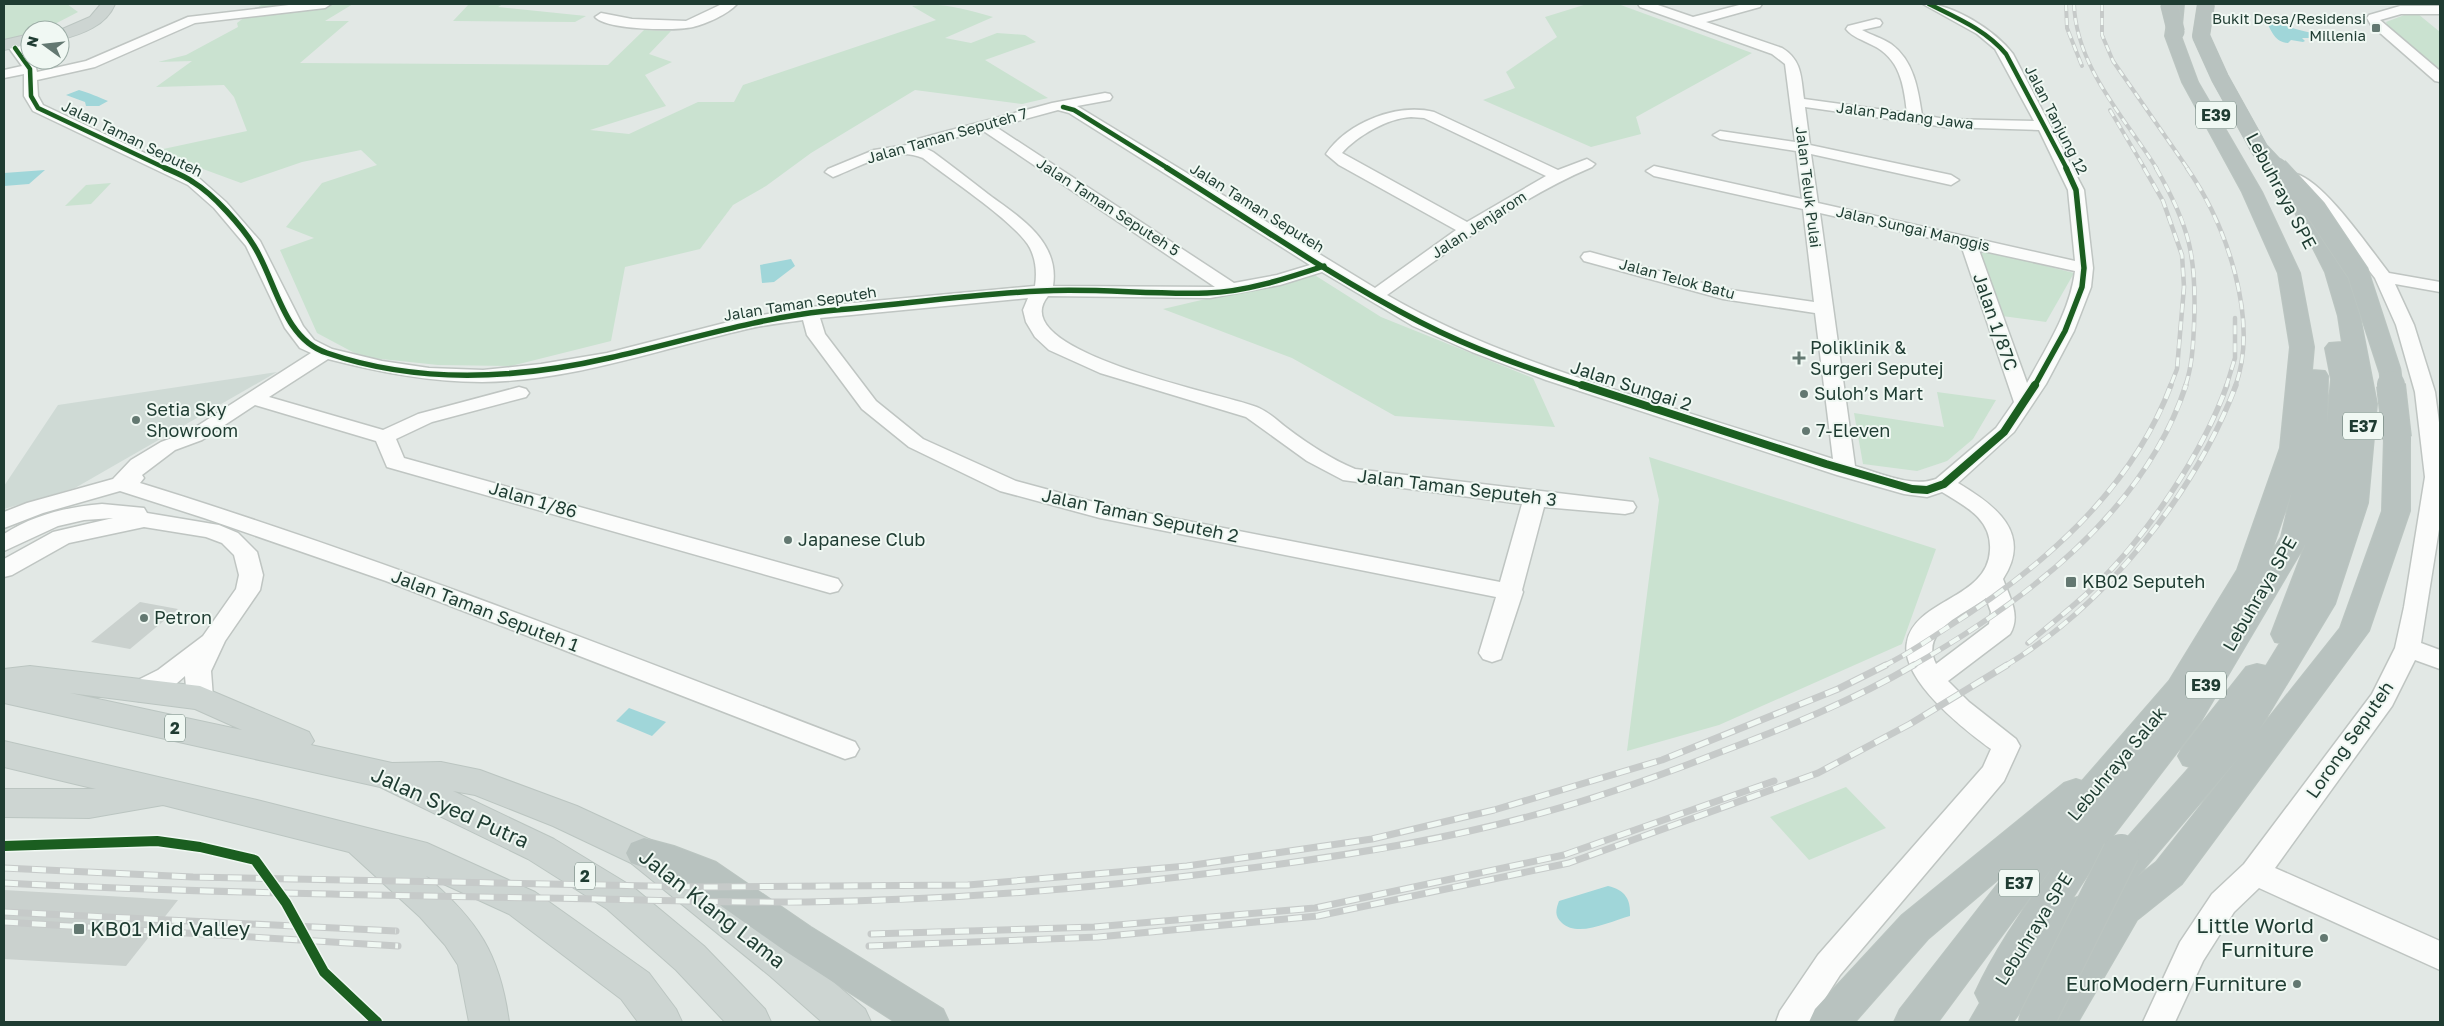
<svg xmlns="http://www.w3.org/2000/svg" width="2444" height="1026" viewBox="0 0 2444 1026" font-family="'Golos Text',sans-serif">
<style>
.built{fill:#cfdad5}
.green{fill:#cae2d0}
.water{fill:#a0d6d9}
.building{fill:#cad1ce}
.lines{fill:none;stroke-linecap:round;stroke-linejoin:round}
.minor-casing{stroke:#bfc5c2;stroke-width:3}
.major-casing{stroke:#bbc5c1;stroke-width:2}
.highway-casing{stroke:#bbc5c1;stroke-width:2}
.minor{fill:#fbfcfb;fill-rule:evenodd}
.major{fill:#cdd5d2;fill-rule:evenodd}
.highway{fill:#b8c2bf;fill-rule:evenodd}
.rail-far3-casing{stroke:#c6cac9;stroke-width:4}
.rail-far2-casing{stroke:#c6cac9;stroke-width:4.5}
.rail-far1-casing{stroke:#c6cac9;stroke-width:5.5}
.rail-casing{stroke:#c6cac9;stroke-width:7}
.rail-far3{stroke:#f0f8f3;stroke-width:2.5;stroke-dasharray:7;stroke-linecap:butt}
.rail-far2{stroke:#f0f8f3;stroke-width:3;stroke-dasharray:9;stroke-linecap:butt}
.rail-far1{stroke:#f0f8f3;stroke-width:4;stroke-dasharray:11;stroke-linecap:butt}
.rail{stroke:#f0f8f3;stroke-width:5;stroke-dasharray:14;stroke-linecap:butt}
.highway-bridge-far3-casing{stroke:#bbc5c1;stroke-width:18;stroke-linecap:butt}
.highway-bridge-far2-casing{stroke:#bbc5c1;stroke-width:23;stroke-linecap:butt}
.highway-bridge-far1-casing{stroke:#bbc5c1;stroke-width:30;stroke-linecap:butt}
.highway-bridge-casing{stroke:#bbc5c1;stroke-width:38;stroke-linecap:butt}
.highway-bridge-far3{stroke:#b8c2bf;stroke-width:17}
.highway-bridge-far2{stroke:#b8c2bf;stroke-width:21}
.highway-bridge-far1{stroke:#b8c2bf;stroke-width:28}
.highway-bridge{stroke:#b8c2bf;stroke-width:36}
.cycleway-far3-casing{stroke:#f0f8f3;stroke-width:6}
.cycleway-far2-casing{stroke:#f0f8f3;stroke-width:8}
.cycleway-far1-casing{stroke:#f0f8f3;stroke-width:11}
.cycleway-casing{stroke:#f0f8f3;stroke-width:13}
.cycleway-far3{stroke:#1b5e20;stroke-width:4.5}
.cycleway-far2{stroke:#1b5e20;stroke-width:5.5}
.cycleway-far1{stroke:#1b5e20;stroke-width:8}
.cycleway{stroke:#1b5e20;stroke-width:10}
.poi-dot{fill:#637871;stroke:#f0f8f3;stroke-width:2}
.labels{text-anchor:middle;stroke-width:4;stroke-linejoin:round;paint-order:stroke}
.far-poi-label{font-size:15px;fill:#1f3c32;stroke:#f0f8f3;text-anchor:end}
.far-street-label{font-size:15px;fill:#1f3c32;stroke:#f0f8f3}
.shield{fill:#f0f8f3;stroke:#5e746c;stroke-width:1}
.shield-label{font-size:16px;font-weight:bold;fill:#1f3c32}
.street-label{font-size:18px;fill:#1f3c32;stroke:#f0f8f3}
.poi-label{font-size:18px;fill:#1f3c32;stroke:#f0f8f3;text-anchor:start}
.near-street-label{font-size:21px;fill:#1f3c32;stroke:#f0f8f3}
.near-poi-label{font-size:21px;fill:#1f3c32;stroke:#f0f8f3;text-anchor:end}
</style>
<rect width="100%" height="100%" fill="#e2e8e5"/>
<!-- built -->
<polygon class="built" points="277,372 75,488 4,509 4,486 58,405"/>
<!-- green -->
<g class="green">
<polygon points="4,4 67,4 78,12 49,27 30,30 30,33 4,40"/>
<path d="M274 4H353L325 21H349L300 63 608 65 644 30 671 31 649 54 672 62 645 75 666 106 590 130 629 134 698 102H734L743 85 936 20 912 6C944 2 963 9 993 17L945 38 971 43 997 33 1025 35 1036 42 985 60 1048 98 1022 104 915 90 811 153 766 186 733 205 700 249 625 267 611 341 511 366 438 365 362 357 317 333 280 250 314 238 286 227 322 183 377 165 361 150 302 162 241 183 154 151 247 131 234 97 224 85 156 87 192 61 158 62 186 55 238 27 237 23 261 5Z"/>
<polygon points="469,4 503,4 498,7 586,16 575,22 453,21"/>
<polygon points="1587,4 1618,4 1752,53 1636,117 1641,134 1591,147 1483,100 1515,88 1506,72 1557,37 1545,17"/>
<polygon points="2407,14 2418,14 2440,32 2440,69 2389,29 2386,22"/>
<polygon points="111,183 91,204 65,206 86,185"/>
<polygon points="1974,248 2074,273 2046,322 2002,316"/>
<polygon points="1313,274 1381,317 1533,378 1555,427 1395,416 1292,358 1163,309"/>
<polygon points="1937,392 1996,400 1973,439 1947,461 1917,471 1863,464 1854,413 1944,427"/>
<polygon points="1649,457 1936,549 1902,644 1719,725 1627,751 1659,500"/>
<polygon points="1846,787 1886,828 1809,860 1770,817"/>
</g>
<!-- water -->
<g class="water">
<path d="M2266 21C2284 24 2298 31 2315 33L2311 35 2312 38H2302L2305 41 2303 42 2291 40 2288 43C2275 42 2272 32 2266 21Z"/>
<path d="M79 90C90 93 98 97 108 101L99 106H86L85 102 66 95Z"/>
<polygon points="45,170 29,184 4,186 4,173"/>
<polygon points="791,259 795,266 774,282 762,283 760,265"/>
<polygon points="629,708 666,722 652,736 616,721"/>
<path d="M1608 886C1625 890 1631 899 1630 916 1611 921 1578 938 1562 923 1554 916 1556 909 1559 901Z"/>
</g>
<!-- building -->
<g class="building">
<polygon points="140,602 178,609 130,649 91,642"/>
<polygon points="4,890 178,900 126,966 4,959"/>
</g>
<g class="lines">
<defs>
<g id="minor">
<path d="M297 4H331L325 8 195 23 95 67 37 80 38 96 43 105 200 179 226 202 260 241 303 326 314 340 332 349 382 361 429 368 483 370 541 364 607 353 744 318 810 307 1035 286C1037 273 1036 260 1030 248 1017 223 948 178 923 158 894 146 865 164 838 175L833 177 825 172 828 169 874 150 907 145 914 140 1052 103 1105 93 1110 94 1112 97 1110 100 1077 106 1375 288 1456 230 1339 165 1326 154C1348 122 1397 103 1434 112L1558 170 1587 159 1595 164 1592 167C1517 199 1453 248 1387 295 1466 341 1551 369 1637 397 1702 417 1768 438 1833 459L1815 313 1723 299 1584 261 1581 257 1584 253 1590 252 1724 289 1814 302 1803 209 1654 176 1646 171 1654 166 1802 199 1796 151 1720 139 1713 135 1720 131 1795 142 1785 64 1772 54 1640 7 1638 4H1655L1693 17 1743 4H1762L1760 7 1706 22 1782 48C1802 60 1801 77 1804 99L1907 113C1904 85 1900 58 1872 45 1863 40 1852 37 1846 29L1848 26 1876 19 1880 20 1882 23 1880 26 1862 30C1871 35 1882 38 1891 44 1914 61 1918 89 1922 115L1945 119 2034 121 1995 49 1977 34 1923 4C1951 2 1996 31 2013 54L2084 190 2093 268 2091 287 2074 331 2046 384 2014 432 1958 483C1995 505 2033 533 2003 579 2010 598 2021 616 2010 634L1948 681 1969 702 2016 739 2020 746 2004 781 1840 975 1810 1022H1776L1780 1011 1818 955 1983 767 1991 749C1965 730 1899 679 1907 642 1915 599 1988 599 1990 550 1992 519 1965 506 1942 492L1927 497 1904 494 1837 475 1546 380 1472 352 1413 326 1322 272 1280 285 1210 298 1048 296C1001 353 1231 395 1259 408 1270 413 1278 421 1287 428 1308 444 1331 459 1355 469L1633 502 1636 507 1633 512 1625 514 1544 507 1522 590 1523 592 1501 659 1492 662 1483 659 1479 653 1496 597 1100 518 1000 491 909 447 862 409 807 335 803 320C783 323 762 325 743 330 657 350 571 381 482 382 429 382 379 372 328 359L269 397 383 430 418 414 519 387 526 389 529 393 526 397 432 422 396 439 404 458 838 579 842 585 838 591 830 593 387 467 376 441 255 405 202 440 175 450 142 475 144 478 140 483C382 558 618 651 855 742L859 749 855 756 845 759 386 581 204 518 120 491 43 513 4 528V512L27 503 113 479 131 460 161 442 188 432 311 353 300 348 285 328 246 246 214 208 188 185 33 111 24 96V74L4 78V70L22 66 9 48 10 45H20L35 64 37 72 86 61 188 17ZM1805 107 1945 127 2039 130 2068 190 2075 261 1818 203 1811 154 1951 185 1959 180 1951 175 1810 145ZM1058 110 1069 113 1310 265 1277 275 1234 283 996 127ZM1411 117 1424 118 1546 176 1467 222 1342 153C1357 136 1388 118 1411 117ZM982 130 1215 287 1053 286C1060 241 1019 217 988 194 970 180 952 166 933 152L923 147ZM1820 213 1961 245 2014 402 1996 428 1936 479C1911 488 1880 473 1855 466ZM1979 250 2075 271C2070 312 2046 348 2027 383ZM1028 298 1023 310 1026 322 1035 337 1049 350 1100 373 1246 417 1307 461 1343 480 1522 504 1500 582 1101 504 1016 481 923 439 876 401 825 334 820 318ZM1986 598 1991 612 1989 624 1936 664C1919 630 1964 615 1986 598Z"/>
<path d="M722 4H737C728 14 706 24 693 27 675 31 606 30 595 17L601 13 632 19 686 21Z"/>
<polygon points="2400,6 2440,6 2440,14 2401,14 2380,20 2440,71 2440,82 2435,81 2371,25 2367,18 2369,15"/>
<path d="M2296 174C2324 181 2370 249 2389 273L2440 282V292L2395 284 2414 325 2435 392 2440 430V523L2421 643 2440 650V669L2415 660 2392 706 2275 868 2440 941V970L2259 888 2234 912 2203 961 2175 1022H2143L2180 942 2212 894 2244 864 2372 694 2395 648 2404 607 2425 477 2415 392 2396 325 2375 278 2316 203 2290 182 2288 179Z"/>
<path d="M102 504 144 508 147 513 219 525 238 533 257 552 263 575 260 590 225 641 211 671 213 698 209 705 200 708 191 705 187 698 185 676 176 684 139 701 130 698 126 691 130 684 158 670 203 636 236 589 239 575 234 555 222 543 206 537 144 527 69 543 12 575 4 577V559L53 532 113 518 84 520 58 526 4 551V534C33 515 67 507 102 504Z"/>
</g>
<g id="major">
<path d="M101 4H115C106 26 82 34 60 40V30L90 17Z"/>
<polygon points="30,34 30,44 4,50 4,40"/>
<path d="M30 666 200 686 309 732 314 741 311 745 392 763 441 762 480 770 577 806 657 843 798 952 865 1009 871 1022H822L770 976 631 863 553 826 475 795 453 791 554 839 633 887 704 946 765 1009 771 1022H725L676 970 607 909 528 859 380 787 4 703V669ZM70 693 195 709 242 730Z"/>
<path d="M4 741 257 800 427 843 535 892 649 973 676 1009 682 1022H638L621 999 509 914 426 876C478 921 500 954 509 1022H469L458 965 445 945 420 917 349 852 163 805 89 818 4 817V789H96L4 767Z"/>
</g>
<g id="highway">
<path d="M2170 4H2184L2181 36 2198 82 2262 192 2300 273 2314 347 2312 370 2325 371 2328 376 2327 426 2331 379 2325 348 2329 343 2342 342 2338 316 2325 272 2286 195 2289 191 2296 189 2303 191 2347 272 2360 316 2377 404 2368 503 2335 604 2259 730 2340 628 2382 511 2384 438 2388 433 2397 430 2406 433 2410 438V511L2369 631 2182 884 2137 920 2078 1022H2036L2094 925 2035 992 2013 1022H1969L1980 1003 1975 993C1997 945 2028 903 2057 861L1938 1022H1894L1900 1009 2007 872 1928 939 1855 1022H1809L1815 1009 1902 915 2064 783 2076 779 2082 781 2169 681 2237 570 2280 448 2290 347 2278 273 2242 192 2182 82 2165 36ZM2292 491 2281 537 2271 553ZM2306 543 2271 634 2275 642 2280 643 2266 666 2257 664 2246 667 2183 747 2178 756 2183 765 2190 767 2101 867 2096 878 2101 889 2112 893 2099 917 2102 911 2096 900 2083 895 2072 899 2113 836 2201 721ZM2240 756 2156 862 2137 877Z"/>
<polygon points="644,838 674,846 716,862 811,927 943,1009 949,1022 895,1022 785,951 690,884 631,863 626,853 631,843"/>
</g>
</defs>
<!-- minor casing -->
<use href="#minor" class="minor-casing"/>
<!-- major casing -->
<use href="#major" class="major-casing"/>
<!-- highway casing -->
<use href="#highway" class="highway-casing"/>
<!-- minor -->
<use href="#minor" class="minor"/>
<!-- major -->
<use href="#major" class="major"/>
<!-- highway -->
<use href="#highway" class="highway"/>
<defs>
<g id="rail-far3">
<polyline points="2066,4 2067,28 2082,66"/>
<path d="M2074 4C2076 67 2125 118 2157 169"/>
<polyline points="2102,4 2102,35 2113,61 2188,169"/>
<polyline points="2110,110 2145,169"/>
</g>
<g id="rail-far2">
<polyline points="2144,168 2163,201 2182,255 2184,287 2177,369 2170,387"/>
<path d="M2156 168C2190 227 2197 257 2194 326 2193 347 2192 367 2185 387"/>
<path d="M2187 168C2226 224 2260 320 2235 387"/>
<polyline points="2226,387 2235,358 2235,318"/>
</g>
<g id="rail-far1">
<path d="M2028 643C2051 624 2074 606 2095 586 2147 536 2203 453 2227 385"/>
<path d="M1883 666C1905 656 1925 642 1945 629 2039 570 2131 492 2171 385"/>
<path d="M1912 666C2024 602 2144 513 2186 385"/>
<path d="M2005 666C2105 606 2195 494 2236 385"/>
</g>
<g id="rail">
<polyline points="4,868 193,877 703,887 968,885 1187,866 1372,839 1494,810 1662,760 1838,689 1886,665"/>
<path d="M4 883C183 892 362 895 542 898 630 899 718 903 806 902 949 900 1092 889 1235 870 1331 858 1429 843 1523 818 1589 801 1654 778 1718 753 1785 728 1852 701 1914 665"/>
<polyline points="4,912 396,931"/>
<polyline points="4,922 398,946"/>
<polyline points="871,934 1094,927 1315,908 1564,855 1774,781"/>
<polyline points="869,946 1098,937 1318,916 1569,863 1818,773 1910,724 2007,665"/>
</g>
</defs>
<!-- rail-far3 casing -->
<use href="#rail-far3" class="rail-far3-casing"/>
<!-- rail-far2 casing -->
<use href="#rail-far2" class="rail-far2-casing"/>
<!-- rail-far1 casing -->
<use href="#rail-far1" class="rail-far1-casing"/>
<!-- rail casing -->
<use href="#rail" class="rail-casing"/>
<!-- rail-far3 -->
<use href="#rail-far3" class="rail-far3"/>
<!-- rail-far2 -->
<use href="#rail-far2" class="rail-far2"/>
<!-- rail-far1 -->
<use href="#rail-far1" class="rail-far1"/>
<!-- rail -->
<use href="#rail" class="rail"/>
<defs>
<g id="highway-bridge-far3">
<polyline points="2169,4 2176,32"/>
<polyline points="2206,4 2201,36 2220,78 2260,150 2278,169"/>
</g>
<polyline id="highway-bridge-far2" points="2277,168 2315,209 2358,273 2390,371 2392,387"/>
<polyline id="highway-bridge-far1" points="2391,385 2397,438"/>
<polyline id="highway-bridge" points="2036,1022 2121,852"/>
</defs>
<!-- highway-bridge-far3 casing -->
<use href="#highway-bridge-far3" class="highway-bridge-far3-casing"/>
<!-- highway-bridge-far2 casing -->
<use href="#highway-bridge-far2" class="highway-bridge-far2-casing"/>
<!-- highway-bridge-far1 casing -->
<use href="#highway-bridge-far1" class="highway-bridge-far1-casing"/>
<!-- highway-bridge casing -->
<use href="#highway-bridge" class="highway-bridge-casing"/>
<!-- highway-bridge-far3 -->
<use href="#highway-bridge-far3" class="highway-bridge-far3"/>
<!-- highway-bridge-far2 -->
<use href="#highway-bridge-far2" class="highway-bridge-far2"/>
<!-- highway-bridge-far1 -->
<use href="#highway-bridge-far1" class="highway-bridge-far1"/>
<!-- highway-bridge -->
<use href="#highway-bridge" class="highway-bridge"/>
<defs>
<g id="cycleway-far3">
<path d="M1929 4C1957 18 1986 30 2006 54L2067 169"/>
<polyline points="15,48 30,69 31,96 38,108 167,169"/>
<polyline points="1063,107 1074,110 1169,169"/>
</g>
<g id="cycleway-far2">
<path d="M165 168C174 172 185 176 193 182 213 194 242 226 254 246 276 281 283 339 327 353 417 384 517 379 609 358 682 342 752 319 826 311 898 305 970 294 1041 291 1096 288 1152 295 1207 293 1245 292 1288 278 1324 266"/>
<path d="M1167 168C1250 220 1332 277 1420 322 1472 349 1530 369 1586 387"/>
<polyline points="2034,387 2065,331 2082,287 2084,268 2076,190 2066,168"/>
</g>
<polyline id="cycleway-far1" points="1582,385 1826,464 1912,489 1927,490 1944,484 2004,432 2035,385"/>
<polyline id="cycleway" points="4,846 157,841 200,847 255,860 286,903 324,972 377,1022"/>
</defs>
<!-- cycleway-far3 casing -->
<use href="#cycleway-far3" class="cycleway-far3-casing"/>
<!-- cycleway-far2 casing -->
<use href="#cycleway-far2" class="cycleway-far2-casing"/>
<!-- cycleway-far1 casing -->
<use href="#cycleway-far1" class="cycleway-far1-casing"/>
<!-- cycleway casing -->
<use href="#cycleway" class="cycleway-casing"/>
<!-- cycleway-far3 -->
<use href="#cycleway-far3" class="cycleway-far3"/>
<!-- cycleway-far2 -->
<use href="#cycleway-far2" class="cycleway-far2"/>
<!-- cycleway-far1 -->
<use href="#cycleway-far1" class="cycleway-far1"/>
<!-- cycleway -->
<use href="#cycleway" class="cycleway"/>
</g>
<!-- markers -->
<g class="poi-dot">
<rect x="2371" y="23" width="10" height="10" rx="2.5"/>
<path d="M1796.5 350.5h5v5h5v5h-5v5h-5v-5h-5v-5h5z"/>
<circle cx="1804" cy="394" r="5"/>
<circle cx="136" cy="420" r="5"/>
<circle cx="1806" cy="431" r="5"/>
<circle cx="788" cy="540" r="5"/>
<rect x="2065" y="576" width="12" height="12" rx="2.5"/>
<circle cx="144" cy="618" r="5"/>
<rect x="73" y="923" width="12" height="12" rx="2.5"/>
<circle cx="2324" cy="938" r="5"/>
<circle cx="2297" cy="984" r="5"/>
</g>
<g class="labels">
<!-- far-poi labels -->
<g class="far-poi-label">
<text x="2366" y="24">Bukit Desa/Residensi<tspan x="2366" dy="17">Millenia</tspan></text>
</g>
<!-- far-street labels -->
<g class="far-street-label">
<text transform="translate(1905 116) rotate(7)" y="5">Jalan Padang Jawa</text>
<text transform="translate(2056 120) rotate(63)" y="5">Jalan Tanjung 12</text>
<text transform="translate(947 136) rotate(-16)" y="5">Jalan Taman Seputeh 7</text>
<text transform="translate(132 139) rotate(26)" y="5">Jalan Taman Seputeh</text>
<text transform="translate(1808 187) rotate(83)" y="5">Jalan Teluk Pulai</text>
<text transform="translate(1108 207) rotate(33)" y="5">Jalan Taman Seputeh 5</text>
<text transform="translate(1257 208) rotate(32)" y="5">Jalan Taman Seputeh</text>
<text transform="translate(1479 225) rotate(-33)" y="5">Jalan Jenjarom</text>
<text transform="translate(1913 229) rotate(13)" y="5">Jalan Sungai Manggis</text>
<text transform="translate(1677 279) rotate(15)" y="5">Jalan Telok Batu</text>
<text transform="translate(800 304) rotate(-9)" y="5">Jalan Taman Seputeh</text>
</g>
<!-- shield labels -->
<g class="shield">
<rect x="2196" y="101.5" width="40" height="27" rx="4"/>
<rect x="2343" y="412.5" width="40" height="27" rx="4"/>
<rect x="2186" y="671.5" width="40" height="27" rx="4"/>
<rect x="165" y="714.5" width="20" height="27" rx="4"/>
<rect x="575" y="862.5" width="20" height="27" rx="4"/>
<rect x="1999" y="869.5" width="40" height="27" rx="4"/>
</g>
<g class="shield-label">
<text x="2216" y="121">E39</text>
<text x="2363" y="432">E37</text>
<text x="2206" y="691">E39</text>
<text x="175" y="734">2</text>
<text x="585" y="882">2</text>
<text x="2019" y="889">E37</text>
</g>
<!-- street labels -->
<g class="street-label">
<text transform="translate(2281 191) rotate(62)" y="6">Lebuhraya SPE</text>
<text transform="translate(1995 322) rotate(71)" y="6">Jalan 1/87C</text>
<text transform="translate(1631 386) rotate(18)" y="6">Jalan Sungai 2</text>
<text transform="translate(1457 488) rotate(7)" y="6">Jalan Taman Seputeh 3</text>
<text transform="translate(533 500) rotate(16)" y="6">Jalan 1/86</text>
<text transform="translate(1140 516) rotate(12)" y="6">Jalan Taman Seputeh 2</text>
<text transform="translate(2260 594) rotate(-60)" y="6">Lebuhraya SPE</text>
<text transform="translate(485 611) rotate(21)" y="6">Jalan Taman Seputeh 1</text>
<text transform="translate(2350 740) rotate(-55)" y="6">Lorong Seputeh</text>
<text transform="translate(2117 764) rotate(-50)" y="6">Lebuhraya Salak</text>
<text transform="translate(2034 929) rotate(-58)" y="6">Lebuhraya SPE</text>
</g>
<!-- poi labels -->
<g class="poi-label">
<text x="1810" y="354">Poliklinik &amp;<tspan x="1810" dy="21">Surgeri Seputej</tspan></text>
<text x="1814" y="400">Suloh’s Mart</text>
<text x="146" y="416">Setia Sky<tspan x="146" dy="21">Showroom</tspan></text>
<text x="1816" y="437">7-Eleven</text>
<text x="798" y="546">Japanese Club</text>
<text x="2082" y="588">KB02 Seputeh</text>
<text x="154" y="624">Petron</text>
</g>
<!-- near-street labels -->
<g class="near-street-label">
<text transform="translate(450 808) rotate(24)" y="7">Jalan Syed Putra</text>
<text transform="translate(712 909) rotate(38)" y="7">Jalan Klang Lama</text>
</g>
<!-- near-poi labels -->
<g class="near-poi-label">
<text x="2314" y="933">Little World<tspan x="2314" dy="24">Furniture</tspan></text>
<text x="90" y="936" text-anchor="start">KB01 Mid Valley</text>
<text x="2287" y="991">EuroModern Furniture</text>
</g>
</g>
<!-- border -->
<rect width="2444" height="1026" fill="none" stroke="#1f3c32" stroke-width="10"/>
<!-- north arrow -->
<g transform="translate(45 45) rotate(285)"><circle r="24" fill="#f0f8f3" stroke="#9cada6"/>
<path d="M0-4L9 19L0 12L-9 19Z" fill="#637871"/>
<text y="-8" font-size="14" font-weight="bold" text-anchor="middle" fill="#1f3c32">N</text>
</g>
</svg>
